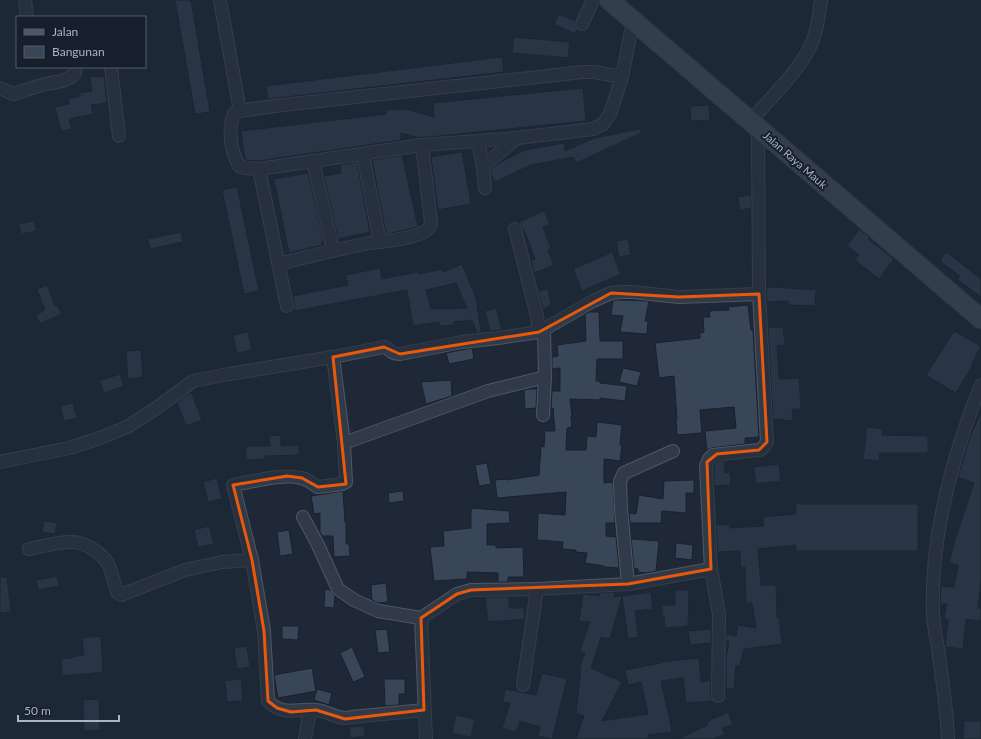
<svg xmlns="http://www.w3.org/2000/svg" width="981" height="739" viewBox="0 0 981 739" font-family="Lato,sans-serif">
<style>
.building{fill:#394658;stroke:#19212e;fill-rule:evenodd}
.lines{fill:none;stroke-linecap:round;stroke-linejoin:round}
.minor-casing{stroke:#4f5766;stroke-width:14}
.primary-casing{stroke:#3b4351;stroke-width:21}
.minor{stroke:#313a48;stroke-width:12}
.primary{stroke:#4f5968;stroke-width:19}
.marked{fill:none;stroke:#e8590c;stroke-width:3;stroke-linejoin:round}
.labels{text-anchor:middle;stroke-width:4;stroke-linejoin:round;paint-order:stroke}
.street-label{font-size:11px;fill:#abb4c5;stroke:#171f2c}
</style>
<rect width="100%" height="100%" fill="#1e2837"/>
<!-- building -->
<g class="building">
<polygon points="175,0 191,0 210,112 195,114"/>
<polygon points="559,14 575,21 575,25 577,29 575,34 554,24"/>
<polygon points="514,37 570,42 568,58 512,53"/>
<polygon points="502,57 504,72 268,99 266,86"/>
<polygon points="104,76 107,103 91,105 93,114 69,119 72,129 61,131 55,107 69,104 68,99 80,96 80,93 92,91 90,77"/>
<polygon points="583,88 586,121 419,138 401,133 401,140 259,161 245,160 241,131 386,114 386,110 405,109 434,117 433,103"/>
<polygon points="709,105 710,120 691,121 690,106"/>
<polygon points="640,129 641,133 576,163 573,157 531,165 495,182 491,174 491,169 499,163 525,150 564,143 565,151 594,138"/>
<polygon points="462,152 471,204 438,210 431,157"/>
<polygon points="402,155 418,227 406,230 386,234 372,160"/>
<polygon points="357,162 370,232 338,239 324,176 341,173 340,165"/>
<polygon points="308,173 324,242 322,242 322,245 289,253 274,179"/>
<polygon points="237,187 259,291 244,294 222,190"/>
<polygon points="751,195 751,208 740,210 738,197"/>
<polygon points="544,211 550,224 543,227 551,248 548,250 554,265 534,273 531,260 535,259 526,235 519,222"/>
<polygon points="34,221 36,231 21,234 19,224"/>
<polygon points="859,229 869,237 868,239 894,259 879,279 855,260 859,255 847,246"/>
<polygon points="181,232 183,242 150,249 148,239"/>
<polygon points="628,239 631,255 619,257 616,241"/>
<polygon points="612,252 621,274 582,291 573,269"/>
<polygon points="946,252 981,279 981,297 957,279 960,276 940,261"/>
<path d="M462 264 476 298 481 332 477 333 472 320 454 322 455 325 439 326V322L413 326 407 290 294 311V305L293 296 348 285 346 275 380 268 382 279 418 272 419 274 443 269V272ZM456 283 467 308 431 309 426 290Z"/>
<polygon points="47,285 55,306 57,305 62,314 40,324 36,315 45,310 37,289"/>
<polygon points="774,287 816,290 815,306 788,305 788,301 767,302 766,288"/>
<polygon points="548,289 551,305 543,309 538,291"/>
<polygon points="613,300 621,300 649,301 645,321 648,321 647,334 620,332 623,316 611,315"/>
<polygon points="748,305 751,330 753,330 759,437 745,438 745,444 712,448 707,450 705,431 736,428 734,407 700,410 702,433 677,435 676,419 677,419 674,376 659,378 655,343 700,338 700,333 704,332 703,317 710,317 709,311 729,310 728,307"/>
<polygon points="496,308 502,330 490,331 485,311"/>
<polygon points="589,312 599,312 600,341 623,341 623,359 597,359 596,381 600,381 600,383 627,386 625,401 600,398 600,400 570,399 572,416 571,416 572,427 567,428 566,450 586,450 587,436 596,437 597,422 622,425 620,445 622,446 620,461 604,459 604,483 613,482 615,523 606,523 606,536 616,537 619,568 604,567 604,566 585,563 587,553 576,552 576,550 562,549 563,542 537,540 538,513 565,515 566,492 497,498 495,480 507,479 507,480 539,475 541,446 544,447 545,431 555,431 553,408 551,408 552,391 560,391 560,368 552,369 552,357 558,356 557,345 586,341 585,314"/>
<polygon points="783,327 785,345 777,346 779,379 799,378 801,409 792,409 793,420 783,421 783,419 773,420 768,328"/>
<polygon points="954,331 981,346 972,364 973,364 956,393 926,375"/>
<polygon points="248,332 252,350 237,353 233,335"/>
<polygon points="472,348 474,359 449,364 446,353"/>
<polygon points="141,350 143,377 128,379 126,351"/>
<polygon points="623,368 641,372 637,386 619,382"/>
<polygon points="120,374 124,386 104,393 99,381"/>
<polygon points="451,380 452,396 426,404 421,382"/>
<polygon points="528,389 537,389 536,408 525,409 524,390"/>
<polygon points="191,392 202,420 186,426 177,402"/>
<polygon points="73,403 77,418 64,421 60,406"/>
<polygon points="981,412 981,581 978,608 981,609 981,621 966,619 963,649 945,647 948,620 944,619 947,604 940,604 941,586 954,587 958,565 949,563 954,543 974,483 958,477 970,437"/>
<polygon points="867,427 883,429 882,435 928,436 928,453 880,453 879,461 863,459"/>
<polygon points="281,435 281,446 299,445 299,455 265,456 265,459 246,460 246,446 270,446 269,436"/>
<polygon points="724,461 725,473 730,472 731,485 714,486 714,467 716,462"/>
<polygon points="487,463 491,484 479,486 475,465"/>
<polygon points="779,464 781,481 756,484 754,467"/>
<polygon points="217,478 222,499 208,502 203,482"/>
<polygon points="694,480 694,493 686,493 686,513 662,511 661,523 630,523 629,513 636,514 639,495 663,499 664,481"/>
<polygon points="343,491 345,522 346,522 346,544 349,544 350,556 334,557 333,536 322,536 320,532 320,513 314,514 311,496"/>
<polygon points="403,491 404,501 389,503 388,493"/>
<polygon points="796,504 918,504 918,551 796,551 796,545 758,549 761,585 776,585 777,618 779,618 782,644 744,649 740,666 736,665 734,689 726,689 726,658 729,641 726,642 726,634 736,636 738,625 756,628 752,603 746,603 745,567 741,568 740,551 718,552 716,525 729,524 730,528 764,526 763,517 796,514"/>
<polygon points="471,508 509,511 510,523 487,524 487,545 496,545 496,548 523,547 524,577 508,577 508,582 498,582 498,573 467,572 467,579 434,581 430,547 444,546 443,531 471,528"/>
<polygon points="44,521 57,523 55,534 42,532"/>
<polygon points="209,526 214,544 198,547 194,530"/>
<polygon points="289,530 293,554 280,556 277,532"/>
<polygon points="631,539 659,541 656,571 646,573 638,572 638,569 634,568"/>
<polygon points="676,543 693,545 692,560 675,558"/>
<polygon points="57,576 59,586 38,590 36,580"/>
<polygon points="0,577 7,577 11,612 0,613"/>
<polygon points="386,583 388,602 378,603 372,600 371,585"/>
<polygon points="325,589 330,590 335,596 334,608 324,607"/>
<polygon points="675,590 689,590 688,626 665,628 664,616 662,616 662,605 675,605"/>
<polygon points="615,592 614,597 622,596 610,639 601,637 591,668 622,682 602,721 648,714 641,682 628,685 625,670 661,663 660,662 699,658 701,682 711,680 710,696 713,701 686,703 683,678 661,681 669,716 672,732 648,735 648,739 576,739 584,716 576,713 581,669 579,669 585,653 580,651 590,622 579,621 583,594 599,596 600,593"/>
<polygon points="651,592 653,609 635,611 638,637 628,639 622,596"/>
<polygon points="485,597 509,597 509,608 524,608 525,619 488,622"/>
<polygon points="282,626 299,626 298,640 282,639"/>
<polygon points="387,629 390,652 378,653 375,630"/>
<polygon points="711,629 711,643 690,645 688,631"/>
<polygon points="101,636 103,672 62,676 61,659 72,658 72,657 84,655 82,638"/>
<polygon points="247,646 250,667 237,669 234,648"/>
<polygon points="352,647 365,677 353,682 340,653"/>
<polygon points="312,668 316,691 278,698 274,675"/>
<polygon points="542,673 567,679 552,739 538,736 540,727 520,721 516,732 502,728 510,703 503,702 505,689 536,695"/>
<polygon points="241,679 243,701 227,702 225,681"/>
<polygon points="384,679 405,679 405,694 399,694 399,705 385,706"/>
<polygon points="317,689 332,693 329,705 314,700"/>
<polygon points="99,699 100,730 84,731 83,700"/>
<polygon points="728,712 733,725 722,728 725,734 713,739 678,739 708,725 706,722"/>
<polygon points="456,715 475,719 471,737 452,733"/>
<polygon points="964,721 981,721 981,739 963,739"/>
<polygon points="364,726 365,736 350,738 349,727"/>
</g>
<g class="lines">
<defs>
<g id="minor">
<polyline points="25,0 27,17"/>
<polyline points="220,0 240,111"/>
<polyline points="582,24 593,0"/>
<polyline points="111,67 119,136"/>
<path d="M622 77 595 72H583L274 106 240 111 234 113C228 131 230 149 239 166L245 168 259 169 422 145 517 138 593 129 603 124 610 114 622 77 633 21"/>
<polyline points="0,88 13,94 45,84 62,81 71,77 75,73 76,67"/>
<path d="M750 121C769 100 804 66 813 40 818 27 819 13 821 0"/>
<polyline points="478,141 483,166 485,188"/>
<polyline points="363,155 380,242"/>
<polyline points="313,161 333,250"/>
<polyline points="483,166 517,138"/>
<polyline points="259,169 287,306"/>
<polyline points="515,229 537,316 539,332"/>
<path d="M279 264C309 256 339 249 370 243 385 241 415 239 427 230 430 228 430 226 431 222L422 145"/>
<path d="M333 357 344 443 346 482 342 484 318 487C312 484 308 479 301 478 284 473 252 482 233 485L252 560 264 631 268 701C283 717 297 708 316 710 329 711 338 721 352 717L424 710"/>
<polyline points="543,415 545,377 544,330"/>
<polyline points="344,443 488,391 545,377"/>
<path d="M0 462 69 448 100 438 127 427 155 409 193 381 229 374 333 357 384 347H386C391 352 393 354 400 354L462 342 498 338 539 332 593 301 611 293 621 292H632L679 297 759 294"/>
<polyline points="303,517 317,543 338,589 354,600 378,611 421,618 457,594 471,590 537,589 628,584 711,569"/>
<path d="M29 549C42 547 58 541 72 542 85 542 104 554 109 566 113 575 114 585 118 593L121 595 185 570 222 562 252 560"/>
<polyline points="628,584 621,509 620,481 624,473 673,451"/>
<polyline points="421,618 426,739"/>
<polyline points="523,685 537,589"/>
<polyline points="718,696 719,614 711,569 706,466 709,459 713,455 759,450 762,449 767,442 759,294 758,128"/>
<polyline points="305,739 310,710"/>
<path d="M948 739C947 709 942 679 938 648 936 638 934 626 933 615 930 536 952 457 981 385"/>
</g>
<polyline id="primary" points="609,0 981,319"/>
</defs>
<!-- minor casing -->
<use href="#minor" class="minor-casing"/>
<!-- primary casing -->
<use href="#primary" class="primary-casing"/>
<!-- minor -->
<use href="#minor" class="minor"/>
<!-- primary -->
<use href="#primary" class="primary"/>
</g>
<!-- marked area -->
<path d="M0 0H981V739H0ZM611 293 679 297 759 294 767 442 759 450 717 454 707 462 711 569 628 584 471 590 457 594 421 618 424 710 345 719 316 710 291 712 277 708 268 701 264 631 252 560 233 485 287 476 302 478 318 487 346 484 333 357 384 347 400 354 539 332Z" fill="#1e2837" fill-opacity=".55" fill-rule="evenodd"/>
<path class="marked" d="M611 293 679 297 759 294 767 442 759 450 717 454 707 462 711 569 628 584 471 590 457 594 421 618 424 710 345 719 316 710 291 712 277 708 268 701 264 631 252 560 233 485 287 476 302 478 318 487 346 484 333 357 384 347 400 354 539 332Z"/>
<g class="labels">
<!-- street labels -->
<g class="street-label">
<text transform="translate(795 160) rotate(41)" y="4">Jalan Raya Mauk</text>
</g>
</g>
<!-- legend -->
<rect x="16" y="16" width="130" height="52" fill="#171f2c" stroke="#525b69"/>
<rect x="24" y="29" width="20" height="6" fill="#4f5968" stroke="#525b69"/>
<text x="52" y="36" font-size="12" fill="#abb4c5">Jalan</text>
<rect x="24" y="46" width="20" height="12" fill="#394658" stroke="#525b69"/>
<text x="52" y="56" font-size="12" fill="#abb4c5">Bangunan</text>
<!-- scale -->
<path d="M18 715v6h101v-6" fill="none" stroke="#abb4c5" stroke-width="2"/>
<text x="24" y="715" font-size="12" fill="#abb4c5" stroke="#171f2c" stroke-width="3" paint-order="stroke">50 m</text>
</svg>
